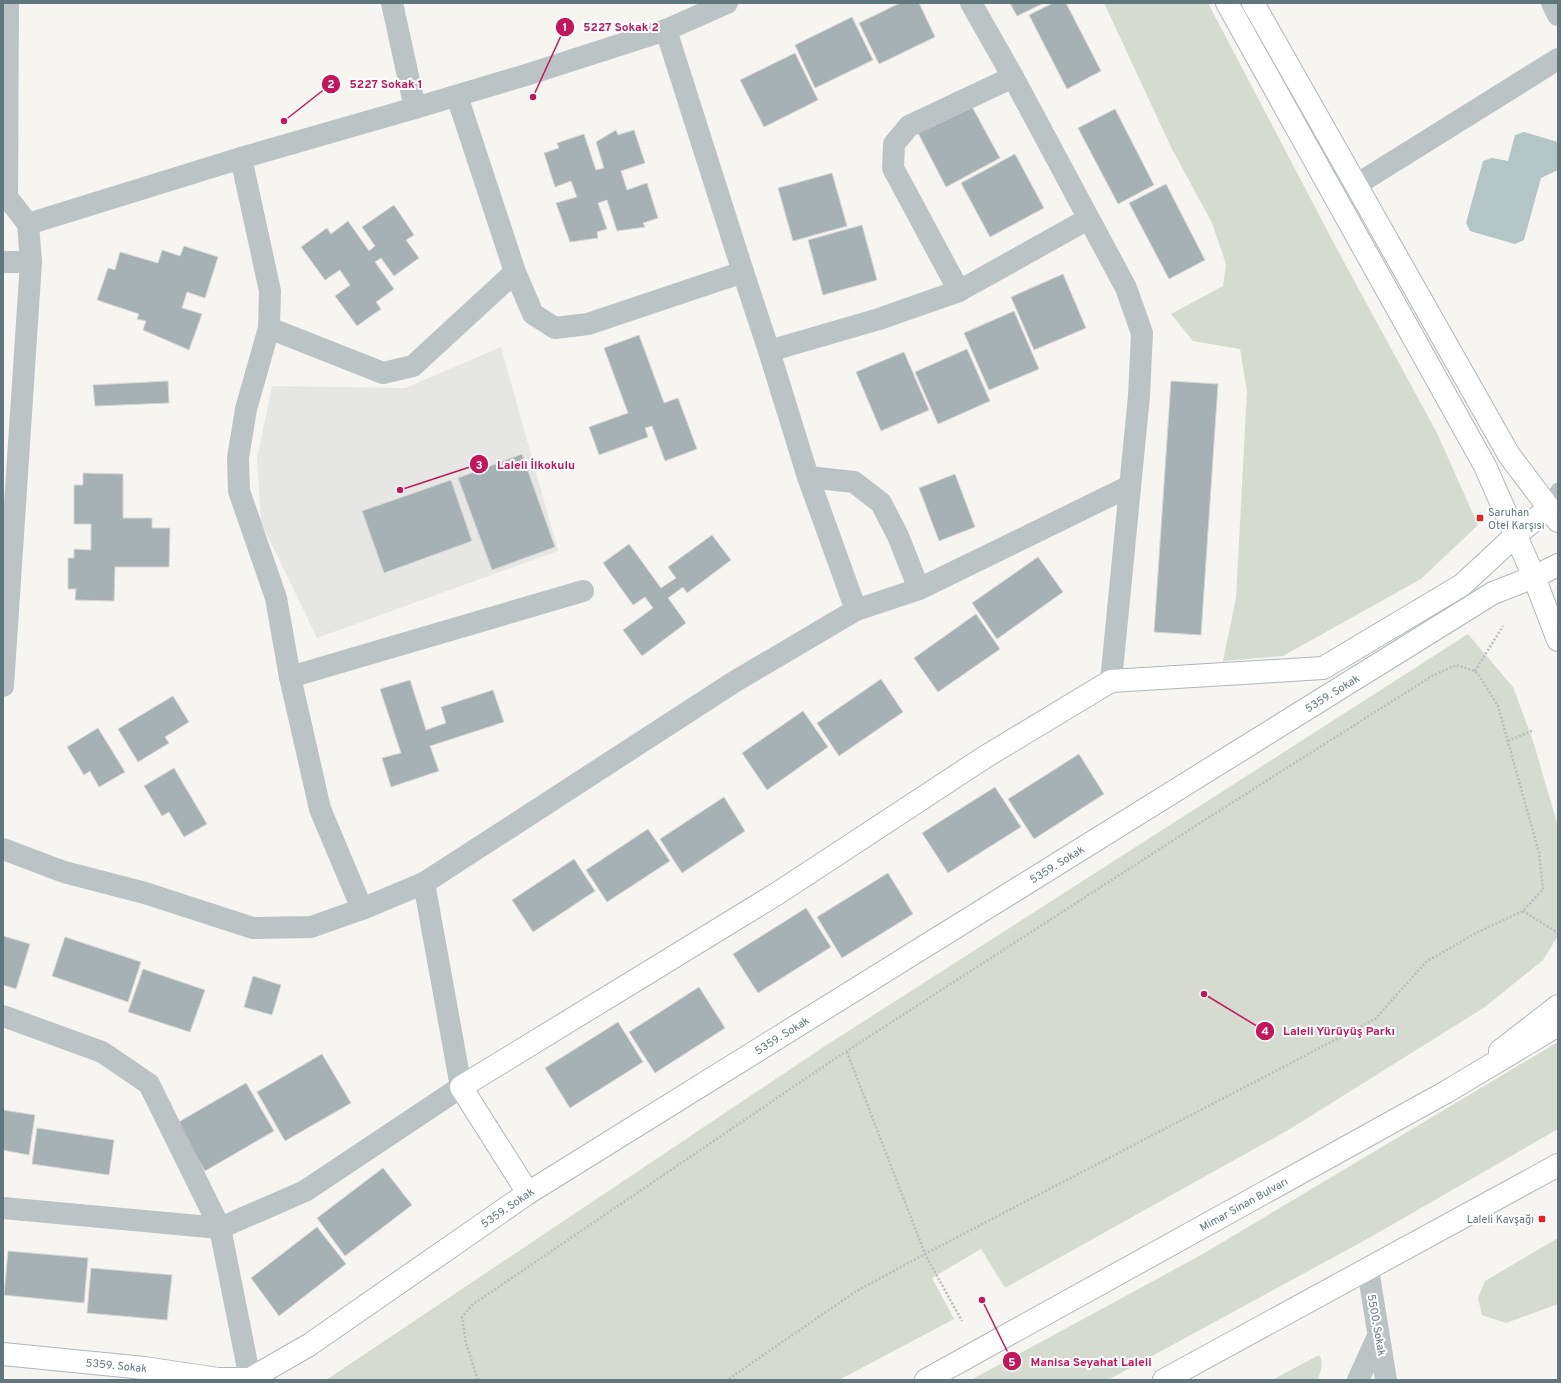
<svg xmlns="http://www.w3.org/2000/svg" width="1561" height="1383" viewBox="0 0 1561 1383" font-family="Overpass,sans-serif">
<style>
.built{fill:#e6e6e5}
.green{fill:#d6dbd1}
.water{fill:#b3c5c5}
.building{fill:#a5b1b3;stroke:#d7d6d4}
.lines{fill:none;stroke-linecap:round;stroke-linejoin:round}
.secondary-casing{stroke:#aeb7b9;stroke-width:24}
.highway-casing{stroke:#b2b7b9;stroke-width:24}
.path{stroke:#b8bdbe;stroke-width:2.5;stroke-dasharray:2 2;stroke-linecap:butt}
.lane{stroke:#bcc3c5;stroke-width:15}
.street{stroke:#bcc3c5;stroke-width:22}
.secondary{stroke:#fff;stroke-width:22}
.highway{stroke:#fff;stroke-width:22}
.poi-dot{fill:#e52322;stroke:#fff;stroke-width:1.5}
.labels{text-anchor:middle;stroke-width:4;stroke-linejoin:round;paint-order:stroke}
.poi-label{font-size:11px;fill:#60777d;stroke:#fff;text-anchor:start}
.street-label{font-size:11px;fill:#60777d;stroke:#fff}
.leader{fill:none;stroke:#c2185b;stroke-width:1.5}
.callout-dot{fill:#c2185b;stroke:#fff;stroke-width:1.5}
.mark-label{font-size:12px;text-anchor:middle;font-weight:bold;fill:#fff}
.callout-label{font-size:12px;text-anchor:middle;font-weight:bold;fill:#c2185b;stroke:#fff;stroke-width:4;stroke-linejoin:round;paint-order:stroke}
</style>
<rect width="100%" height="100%" fill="#f6f5f2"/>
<!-- built -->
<polygon class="built" points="501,347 558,551 317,638 261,522 257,459 272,386 405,388"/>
<!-- green -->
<g class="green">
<polygon points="1104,3 1208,3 1338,251 1437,433 1478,525 1421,579 1283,656 1223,661 1236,598 1247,391 1240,349 1193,341 1171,314 1223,286 1226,264 1212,223 1171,147"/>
<polygon points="1468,634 1513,687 1533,741 1558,826 1558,936 1543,960 1485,1007 1290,1129 1005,1288 981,1249 932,1278 954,1319 839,1380 326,1380 822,1048"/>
<polygon points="1558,1042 1558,1129 1369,1238 1108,1380 971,1380 1201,1255"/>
<polygon points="1558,1238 1558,1304 1506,1323 1482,1315 1478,1298 1485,1281"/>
<path d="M1319 1355C1325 1363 1320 1371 1318 1380H1272Z"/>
</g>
<!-- water -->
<polygon class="water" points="1524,132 1558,142 1558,170 1541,178 1524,240 1515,244 1470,231 1466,223 1483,161 1492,158 1508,161 1515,135"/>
<!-- building -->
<g class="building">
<polygon points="900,3 919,3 935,37 879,64 859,23"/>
<polygon points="1010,3 1044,3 1017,16"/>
<polygon points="1053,3 1066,3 1101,71 1067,89 1029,15"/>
<polygon points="852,17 873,60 815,88 795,45"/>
<polygon points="795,53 818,100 764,127 740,80"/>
<polygon points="971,105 1000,158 946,187 918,133"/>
<polygon points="1115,109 1154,185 1118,204 1078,128"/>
<polygon points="616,130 618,135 634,130 645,163 621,171 627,190 647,183 658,218 643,223 645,227 617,231 607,200 598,203 607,229 597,232 598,238 570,242 556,203 577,197 571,181 555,187 544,153 559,148 557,143 584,134 596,170 604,168 596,142"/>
<polygon points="1015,154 1044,208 990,237 961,183"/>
<polygon points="832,173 847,226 793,241 778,188"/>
<polygon points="1166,184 1205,260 1169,279 1129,203"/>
<polygon points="394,205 414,235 406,240 419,258 394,276 381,258 375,262 394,289 376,302 381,309 357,326 335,296 350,285 340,270 325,280 301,247 327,228 331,234 348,221 369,251 375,246 362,227"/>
<polygon points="862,225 877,280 823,295 808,240"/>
<polygon points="184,246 218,257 205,298 187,292 182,308 202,314 189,350 143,330 146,321 137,319 139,314 97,300 108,268 115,270 120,252 158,263 162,250 180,256"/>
<polygon points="1063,274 1086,328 1034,350 1011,297"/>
<polygon points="1014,311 1039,369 989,390 964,333"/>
<polygon points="639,335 664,403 678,398 697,449 665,461 652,426 645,428 648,437 599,455 589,427 628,413 604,348"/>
<polygon points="967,349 990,401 938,424 915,372"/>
<polygon points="904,352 929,410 881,431 856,372"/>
<polygon points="168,381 169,403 95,406 93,385"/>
<polygon points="1171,381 1218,384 1201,635 1154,632"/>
<polygon points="522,454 555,547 492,570 458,478"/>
<polygon points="83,473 123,474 123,518 152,518 152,528 170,528 169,567 115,567 114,601 75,600 76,589 68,589 68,558 74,558 74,549 91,550 91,524 74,524 74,485 83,485"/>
<polygon points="955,474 975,527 939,541 919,488"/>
<polygon points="451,480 472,541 384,573 362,511"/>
<polygon points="712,535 731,560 687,593 683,587 668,598 686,623 642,656 623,630 653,608 645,597 633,605 603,563 629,544 661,588 676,578 668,567"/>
<polygon points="1038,557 1063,592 997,639 972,603"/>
<polygon points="976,614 1000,649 938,692 914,658"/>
<polygon points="881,679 903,712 839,756 817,723"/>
<polygon points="410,680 426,730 446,723 441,707 493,690 504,722 430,746 439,771 391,787 382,758 401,753 380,689"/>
<polygon points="173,696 189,722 165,737 169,743 138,762 118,729"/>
<polygon points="803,711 828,747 767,790 742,753"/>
<polygon points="98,728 125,772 99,787 90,771 84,775 67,747"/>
<polygon points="1079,754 1104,794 1034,839 1008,799"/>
<polygon points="174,768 207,824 184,837 169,812 162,816 144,786"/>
<polygon points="995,787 1021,827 948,873 922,833"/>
<polygon points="724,797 745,831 682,873 660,839"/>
<polygon points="648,829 670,861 607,902 586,870"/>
<polygon points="574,859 595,891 533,932 512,900"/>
<polygon points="888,873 913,914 842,958 817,917"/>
<polygon points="806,908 831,947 758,993 733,954"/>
<polygon points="3,936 30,944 16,989 3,985"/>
<polygon points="65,937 141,962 128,1002 52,976"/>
<polygon points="143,969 205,990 190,1032 128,1012"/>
<polygon points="253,976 281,985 272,1015 244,1007"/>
<polygon points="699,987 725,1028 655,1073 629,1032"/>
<polygon points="618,1022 643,1062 570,1108 545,1068"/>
<polygon points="322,1054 351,1103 285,1141 257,1092"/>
<polygon points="246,1083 274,1131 205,1171 177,1123"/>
<polygon points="3,1110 35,1115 29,1155 3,1150"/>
<polygon points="37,1128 114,1140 109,1175 32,1164"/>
<polygon points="383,1168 412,1205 345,1256 317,1218"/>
<polygon points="317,1227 346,1264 279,1316 251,1278"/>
<polygon points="8,1251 88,1258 84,1303 4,1295"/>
<polygon points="91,1268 172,1275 167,1320 87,1313"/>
</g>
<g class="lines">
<defs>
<g id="secondary">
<polyline points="1227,3 1485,466 1534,577 1558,640"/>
<polyline points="1253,3 1509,455 1549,508 1558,521"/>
<polyline points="1500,1051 1558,1006"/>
<polyline points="528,1193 461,1087 778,893 985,757 1111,681 1323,668 1462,585 1516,535 1549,508"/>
<path id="s1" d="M3 1354 144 1368 218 1379H250L309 1345 528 1193 1493 593 1534 577 1558 565"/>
</g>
<g id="highway">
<path id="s2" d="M926 1380 1446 1092 1558 1025"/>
<polyline points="1164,1380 1558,1165"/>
</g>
</defs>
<!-- secondary casing -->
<use href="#secondary" class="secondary-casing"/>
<!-- highway casing -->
<use href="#highway" class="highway-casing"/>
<!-- path -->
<g class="path">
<polyline points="1475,671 1503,626"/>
<polyline points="1508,741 1534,730"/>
<polyline points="1523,911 1558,933"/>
<polyline points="847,1052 925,1254 962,1321"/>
<polyline points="478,1380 466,1343 462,1317 472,1305 833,1060 1200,823 1432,676 1456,665 1475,671 1480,677 1498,706 1539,853 1543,889 1523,911 1474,934 1426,962 1375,1019 925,1254 855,1292 727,1380"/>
</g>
<!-- lane -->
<polyline class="lane" points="1549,508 1558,490"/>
<!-- street -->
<g class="street">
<polyline points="392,3 415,108"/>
<polyline points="971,3 1013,77 1126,288 1142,333 1139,396 1111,681"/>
<polyline points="1552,3 1558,15"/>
<polyline points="457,96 515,272 533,314 555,328 588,324 743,272"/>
<polyline points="241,158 270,291 269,328 246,409 238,458 239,491 276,598 290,677 320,809 362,909"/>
<polyline points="1356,185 1558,59"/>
<polyline points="28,224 241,158 415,108 526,75 666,30 727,3"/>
<polyline points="3,262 31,262"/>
<polyline points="959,291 893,168 894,144 909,126 1013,77"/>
<polyline points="269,328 383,373 413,366 515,272"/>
<polyline points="769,351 879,319 959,291 1088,219"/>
<polyline points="808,477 854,482 881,503 898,536 919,589"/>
<polyline points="856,610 919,589 1130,486"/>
<polyline points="290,677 583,591"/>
<polyline points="3,686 31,262 28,224 7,197 8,3"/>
<polyline points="3,849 64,872 145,893 253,928 311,927 362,909 424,883 734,682 856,610 808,477 769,351 743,272 666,30"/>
<polyline points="3,1016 102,1052 149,1084 220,1228 250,1379"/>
<polyline points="3,1208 220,1228 305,1191 461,1087 424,883"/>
<polyline points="1368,1270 1386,1380"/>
<polyline points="1358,1380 1378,1336"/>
</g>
<!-- secondary -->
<use href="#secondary" class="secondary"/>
<!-- highway -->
<use href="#highway" class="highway"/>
</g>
<!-- markers -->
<g class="poi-dot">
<rect x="1476" y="514" width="8" height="8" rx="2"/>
<rect x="1538" y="1215" width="8" height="8" rx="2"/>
</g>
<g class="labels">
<!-- poi labels -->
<g class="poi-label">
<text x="1488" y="516">Saruhan<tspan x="1488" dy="13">Otel Karşısı</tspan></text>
<text x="1534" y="1223" text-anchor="end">Laleli Kavşağı</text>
</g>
<!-- street labels -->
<g class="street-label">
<text dy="4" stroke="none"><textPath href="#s1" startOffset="1530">5359. Sokak</textPath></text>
<text dy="4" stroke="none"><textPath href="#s1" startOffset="1206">5359. Sokak</textPath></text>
<text dy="4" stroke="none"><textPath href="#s1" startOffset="882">5359. Sokak</textPath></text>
<text dy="4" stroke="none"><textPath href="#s2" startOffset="363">Mimar Sinan Bulvarı</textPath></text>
<text dy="4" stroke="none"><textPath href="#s1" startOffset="558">5359. Sokak</textPath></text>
<text transform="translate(1377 1325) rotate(80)" y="4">5500. Sokak</text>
<text dy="4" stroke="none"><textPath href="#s1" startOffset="114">5359. Sokak</textPath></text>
</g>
</g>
<!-- callouts -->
<path class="leader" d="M533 97L565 27M284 121L331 84M400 490L479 464M1204 994L1265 1031M982 1300L1012 1361"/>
<g class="callout-dot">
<circle cx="533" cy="97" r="4"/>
<circle cx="284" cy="121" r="4"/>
<circle cx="400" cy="490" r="4"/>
<circle cx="1204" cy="994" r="4"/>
<circle cx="982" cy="1300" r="4"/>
<circle cx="565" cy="27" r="10"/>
<circle cx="331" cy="84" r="10"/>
<circle cx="479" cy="464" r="10"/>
<circle cx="1265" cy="1031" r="10"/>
<circle cx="1012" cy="1361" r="10"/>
</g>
<g class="mark-label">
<text x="565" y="31">1</text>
<text x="331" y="88">2</text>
<text x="479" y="469">3</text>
<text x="1265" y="1035">4</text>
<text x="1012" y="1366">5</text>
</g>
<g class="callout-label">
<text x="621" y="31">5227 Sokak 2</text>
<text x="386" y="88">5227 Sokak 1</text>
<text x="536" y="469">Laleli İlkokulu</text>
<text x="1339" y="1035">Laleli Yürüyüş Parkı</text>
<text x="1091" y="1366">Manisa Seyahat Laleli</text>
</g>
<!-- border -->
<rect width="1561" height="1383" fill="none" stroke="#60777d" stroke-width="8"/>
</svg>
